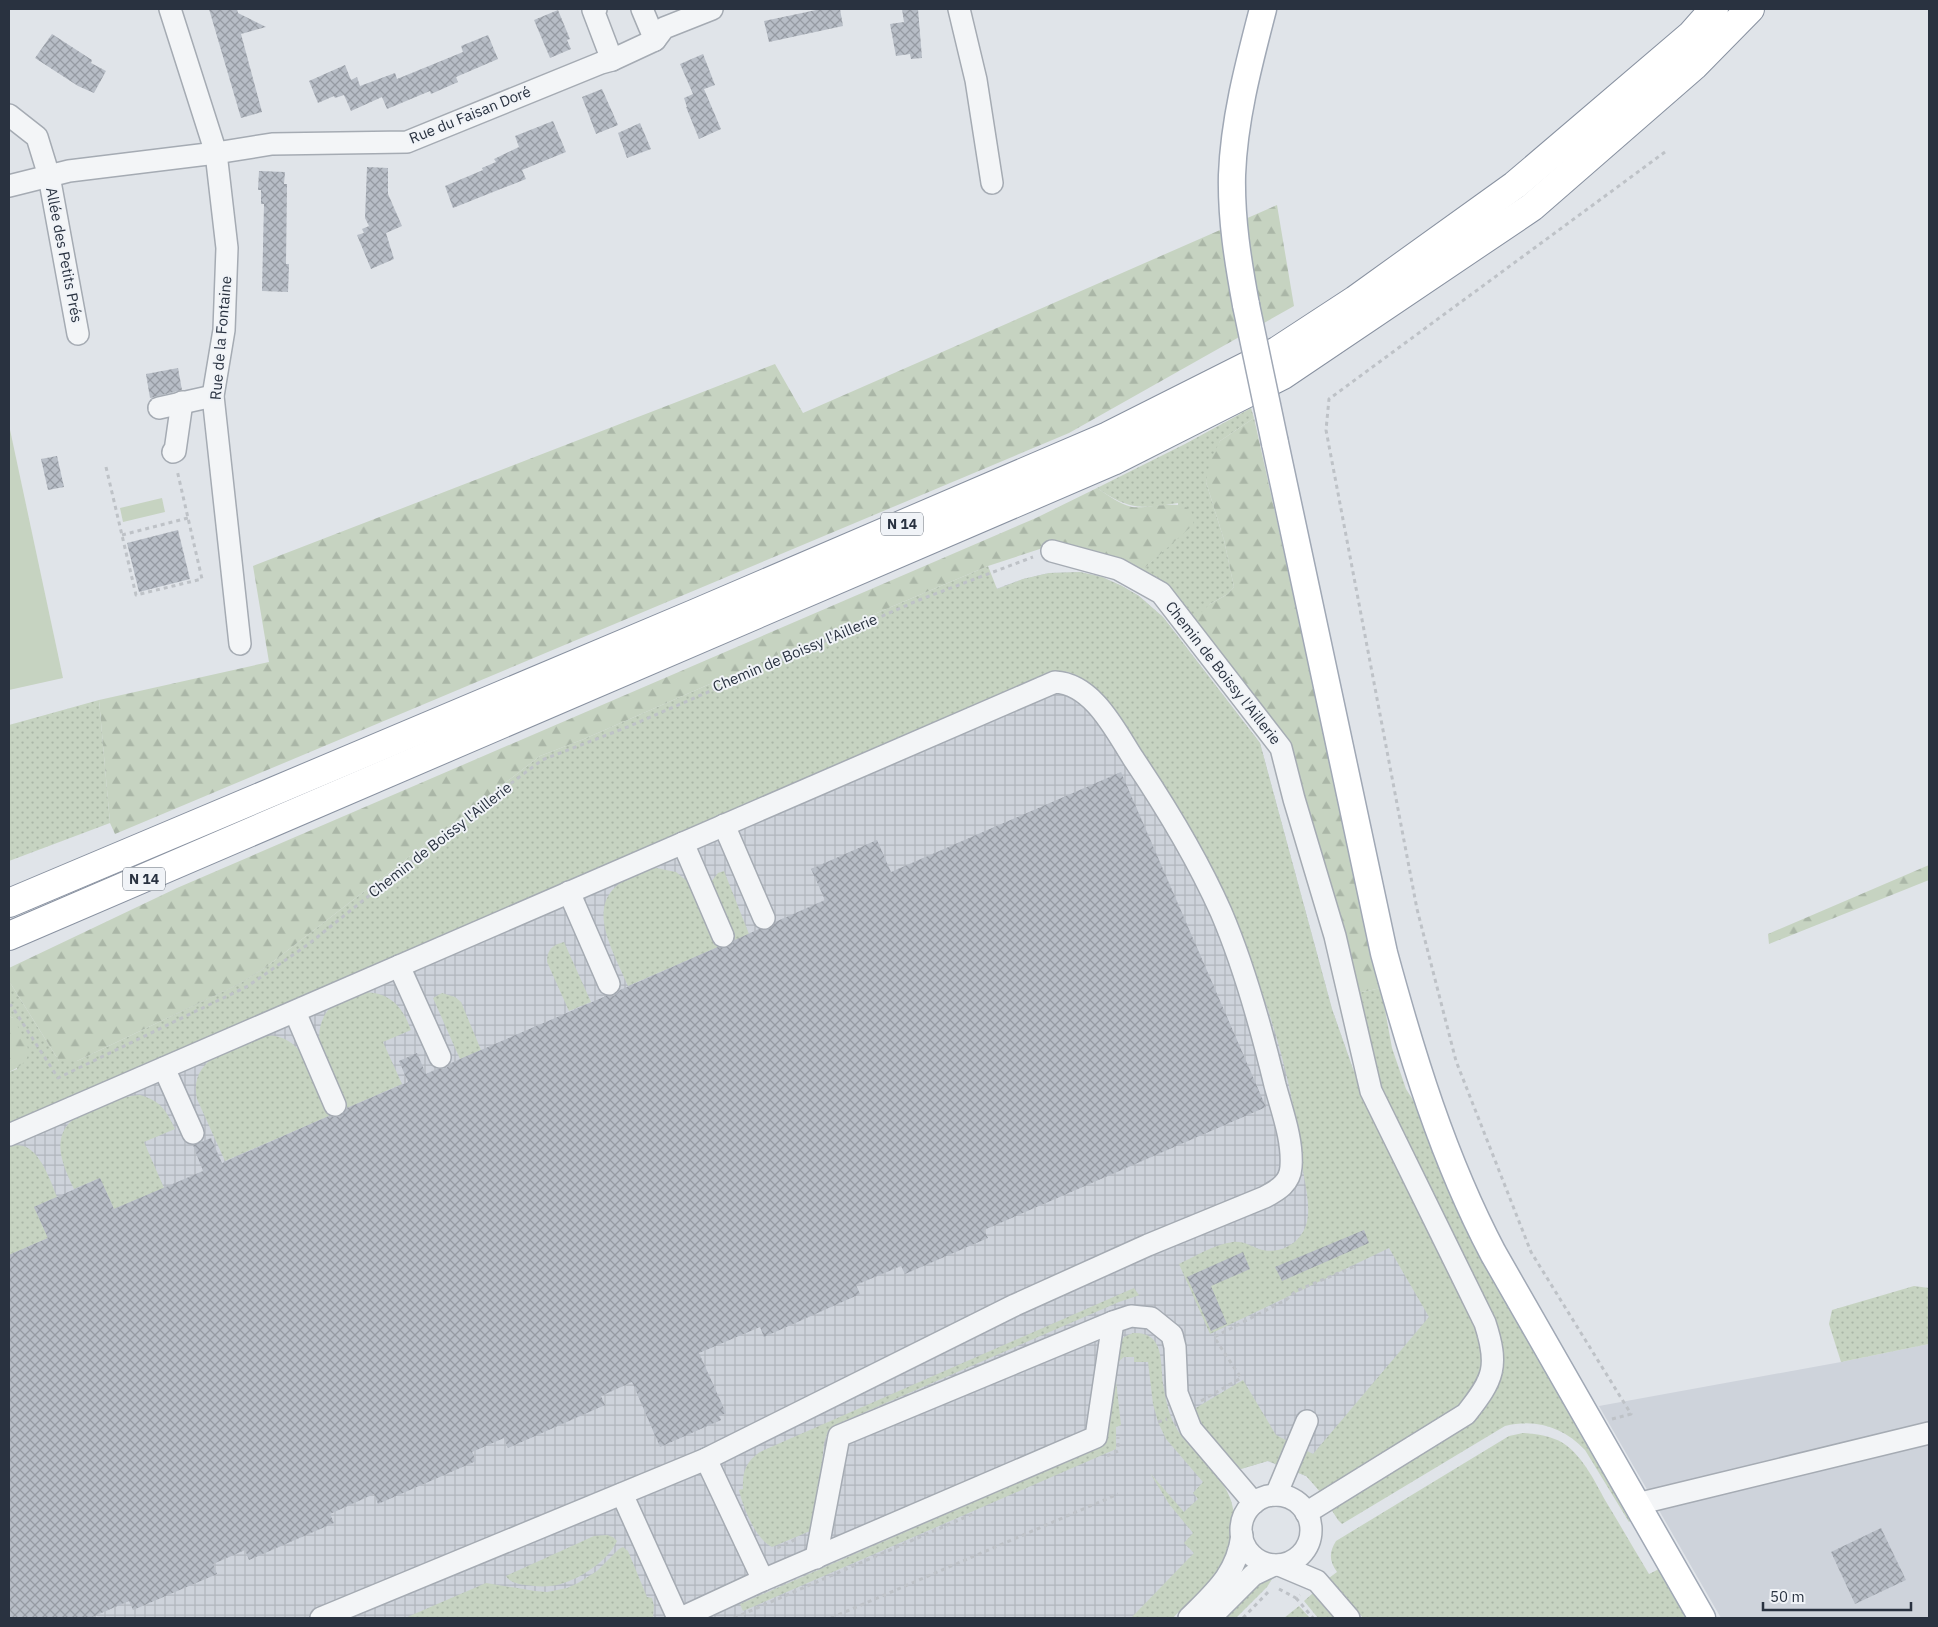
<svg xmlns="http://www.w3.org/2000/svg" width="1938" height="1627" viewBox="0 0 1938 1627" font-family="'IBM Plex Sans',sans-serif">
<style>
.built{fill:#ced3db}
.industrial{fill:url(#industrial-grid)}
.green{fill:url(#green-dots)}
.forest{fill:url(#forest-firs)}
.pitch{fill:#c6d3c1}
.building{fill:url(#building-cross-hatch)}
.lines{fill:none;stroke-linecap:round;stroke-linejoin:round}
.minor-casing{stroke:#a5abb3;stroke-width:24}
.major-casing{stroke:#a0a8b5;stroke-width:29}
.highway-casing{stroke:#8891a0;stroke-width:30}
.path{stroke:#bec2c7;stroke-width:3;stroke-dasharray:4 4;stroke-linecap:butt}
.minor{stroke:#f3f5f7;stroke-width:21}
.major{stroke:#fff;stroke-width:26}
.highway{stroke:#fff;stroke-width:28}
.major-bridge-casing{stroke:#a0a8b5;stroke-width:29;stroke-linecap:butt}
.major-bridge{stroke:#fff;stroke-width:26}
.labels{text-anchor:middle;stroke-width:4;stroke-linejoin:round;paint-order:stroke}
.shield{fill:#f0f3f7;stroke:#656c77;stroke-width:1}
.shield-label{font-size:14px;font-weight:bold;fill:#293240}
.street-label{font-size:15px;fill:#293240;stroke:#f0f3f7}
</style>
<defs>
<pattern id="industrial-grid" width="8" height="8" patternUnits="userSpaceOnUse" patternTransform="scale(1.25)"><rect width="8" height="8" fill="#ced3db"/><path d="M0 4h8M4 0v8" fill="none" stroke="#b1b6bd"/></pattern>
<pattern id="green-dots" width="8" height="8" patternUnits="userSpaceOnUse" patternTransform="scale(1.25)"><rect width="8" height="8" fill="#c6d3c1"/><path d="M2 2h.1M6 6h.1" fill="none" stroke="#aab6a7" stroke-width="1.8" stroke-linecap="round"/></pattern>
<pattern id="forest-firs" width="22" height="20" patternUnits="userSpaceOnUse" patternTransform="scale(1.25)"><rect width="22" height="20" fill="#c6d3c1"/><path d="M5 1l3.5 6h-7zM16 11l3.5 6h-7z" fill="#aab6a7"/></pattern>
<pattern id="building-cross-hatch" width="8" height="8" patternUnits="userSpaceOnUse" patternTransform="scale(1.25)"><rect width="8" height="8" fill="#b7bdc6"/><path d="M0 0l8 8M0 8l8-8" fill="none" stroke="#959aa2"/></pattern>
</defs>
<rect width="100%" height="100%" fill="#e0e4e9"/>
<!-- built -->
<polygon class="built" points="1929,1344 1929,1618 1721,1618 1599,1406 1841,1362"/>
<!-- industrial -->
<polygon class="industrial" points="1080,572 1102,577 1122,586 1139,596 1163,617 1260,743 1332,1009 1353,1069 1398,1170 1460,1293 1306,1476 1267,1461 1241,1469 1216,1489 1217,1550 1151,1618 9,1618 9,1101 971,598 1023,579 1049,573"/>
<!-- green -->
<g class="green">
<path d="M1251 408 1254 418 1220 441 1206 482 1224 540 1234 587 1228 594 1210 604 1196 633 1139 573 1177 538 1178 503C1140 509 1129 510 1097 488L1185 444Z"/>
<path d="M988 566 997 589 1023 579 1049 573 1080 572 1102 577 1122 586 1139 596 1163 617 1260 743 1332 1009 1353 1069 1398 1170 1484 1332V1370L1464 1405 1323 1495 1306 1476 1268 1461 1241 1469C1223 1453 1204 1431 1194 1409L1243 1380 1276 1435 1313 1454 1429 1317 1389 1248 1210 1334 1179 1264C1196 1256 1215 1244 1233 1242 1244 1241 1250 1246 1259 1249 1274 1254 1292 1248 1301 1235 1314 1218 1306 1190 1303 1170 1293 1073 1262 980 1221 891 1210 869 1200 846 1188 824 1168 790 1141 758 1117 726 1103 706 1083 664 1053 672L9 1126V1072L17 1069 13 1018 9 1016V981L59 1061H77L239 984 266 967 540 756 584 739 735 673Z"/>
<polygon points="99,700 110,823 9,861 9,725"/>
<path d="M656 868 676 872 688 882 718 947 628 986C613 949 580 900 631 877 640 873 647 870 656 868Z"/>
<polygon points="724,871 749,934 735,940 711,882 718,873"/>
<path d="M564 942 591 1002 569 1011 547 962C547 949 553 945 564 942Z"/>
<path d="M1381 988 1392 1048 1406 1089 1422 1114 1634 1518 1629 1522 1585 1450C1564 1427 1535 1418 1505 1426L1342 1524 1338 1520 1329 1506 1460 1426 1499 1367 1381 1090 1353 994Z"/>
<path d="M364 992C391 993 402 1006 411 1030L383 1042 402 1084 347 1108 321 1050C316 1033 321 1011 338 1002 346 998 355 996 364 992Z"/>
<polygon points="442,993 455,997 461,1002 481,1050 460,1059 433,998"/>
<path d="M263 1036C268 1036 274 1035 279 1037 308 1044 319 1091 329 1116L225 1161 197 1099C188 1057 234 1048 263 1036Z"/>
<path d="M140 1095C161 1101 166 1110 175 1129L144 1142 164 1188 114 1209 100 1178 74 1189C63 1165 48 1135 78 1116 84 1112 92 1110 99 1107 113 1101 125 1096 140 1095Z"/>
<path d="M11 1145C15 1145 19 1145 23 1146 40 1150 51 1182 57 1197L34 1207 48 1238 9 1255V1146Z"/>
<polygon points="1914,1286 1929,1288 1929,1344 1841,1362 1829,1324 1832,1310"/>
<path d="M1134 1288 1139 1295 1137 1296 1119 1302 835 1425 828 1431 824 1443 815 1529 772 1547C756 1540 743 1507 739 1490L743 1489C742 1473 746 1461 760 1452Z"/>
<path d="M1133 1333C1165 1332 1160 1361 1163 1384 1165 1395 1167 1407 1171 1417 1185 1454 1234 1475 1234 1518 1234 1531 1233 1548 1227 1559 1215 1580 1189 1601 1173 1618H1131L1194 1553 1184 1543 1193 1533 1169 1504 1150 1473 1184 1512 1198 1499 1193 1493 1203 1482 1166 1439 1158 1422 1153 1404 1148 1362H1134V1357H1124L1118 1362 1116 1381 1121 1425 1116 1427V1449L743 1611 740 1604 1098 1448 1120 1342 1124 1337Z"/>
<path d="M1523 1433C1537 1434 1551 1436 1563 1443 1584 1457 1596 1484 1608 1505 1622 1528 1635 1551 1649 1574L1663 1567 1693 1618H1363L1329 1578 1337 1572C1329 1561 1329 1552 1336 1541L1509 1436Z"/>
<path d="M607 1535 613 1537 617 1541C607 1563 573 1584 550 1586 542 1587 534 1586 526 1585 519 1584 510 1583 506 1576L594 1536Z"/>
<polygon points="623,1547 628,1551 647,1597 652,1598 654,1606 653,1618 405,1618 486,1583 535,1591 547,1592 567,1588 578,1583 597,1571 619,1549"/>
<polygon points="1276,1573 1267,1587 1236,1618 1220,1618 1247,1590"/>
<polygon points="1313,1593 1336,1618 1318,1618 1304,1601"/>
<polygon points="1299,1606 1310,1618 1284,1618"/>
</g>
<!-- forest -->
<g class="forest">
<polygon points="1277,205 1294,306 1069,433 115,834 110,823 99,700 269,662 253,566 775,364 803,413"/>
<polygon points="1254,418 1381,988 1353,994 1291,761 1196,633 1195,618 1210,604 1228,594 1234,587 1224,540 1206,482 1210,461 1220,441"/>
<path d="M1097 488C1108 495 1119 504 1132 507 1151 510 1198 492 1193 525L1139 573 1049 546 988 566 735 673 584 739 540 756 266 967 239 984 77 1061H59L9 981V968L177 888 1036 518Z"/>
<polygon points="1929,865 1929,880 1769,944 1768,934"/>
<path d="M9 1016 13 1018C25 1041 42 1058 9 1072Z"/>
</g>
<!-- pitch -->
<g class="pitch">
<polygon points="9,425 63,678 9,690"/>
<polygon points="162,498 165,512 123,522 120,508"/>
</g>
<!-- building -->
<g class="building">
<polygon points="209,9 237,9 238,13 266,27 241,34 262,112 241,118"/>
<polygon points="821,9 840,9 843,26 769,42 764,21"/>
<polygon points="902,9 918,9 922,58 911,59 910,54 896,56 890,24 904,22"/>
<polygon points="558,10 570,39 567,40 571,49 550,58 534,20"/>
<polygon points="52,34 92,60 91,63 106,71 94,93 78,86 35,58"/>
<polygon points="488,35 498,59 456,77 458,82 431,94 430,91 387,109 382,97 351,111 344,95 335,98 334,96 318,103 309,81 345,65 351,80 357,77 360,86 395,73 397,79 463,52 461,46"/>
<polygon points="703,54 715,85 704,89 721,129 699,139 686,107 687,107 684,98 693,94 680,64"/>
<polygon points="602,89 618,125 596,134 582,97"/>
<polygon points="553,121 566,152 522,170 526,179 453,208 445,186 483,170 482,168 496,162 494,159 519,147 515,136"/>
<polygon points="640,123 651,149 627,158 618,133"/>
<polygon points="367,167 388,168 388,194 402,226 386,233 394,259 371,269 357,235 364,233 362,229 369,226 365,218"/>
<polygon points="259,171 285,172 284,184 287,184 286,264 289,264 288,292 262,291 264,204 261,204 261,190 258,190"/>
<polygon points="178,368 182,390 150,398 146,374"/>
<polygon points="57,456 64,487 48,490 41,459"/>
<polygon points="178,530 190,579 139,592 127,543"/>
<polygon points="1121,772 1266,1107 984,1230 988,1238 905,1274 901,1266 856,1285 860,1294 764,1337 760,1327 699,1353 726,1413 719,1416 721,1420 660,1447 632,1382 601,1396 605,1405 508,1448 504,1438 472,1452 476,1461 378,1504 374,1494 330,1514 334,1523 249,1560 245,1550 213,1564 217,1574 133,1610 129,1601 90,1618 9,1618 9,1255 48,1238 34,1207 100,1178 114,1209 203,1171 193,1145 211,1138 222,1163 329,1116 334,1117 340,1116 347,1108 408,1082 399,1061 417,1053 426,1074 437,1069 445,1069 451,1063 606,996 614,996 620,990 718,947 728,947 735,940 759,929 769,929 775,922 825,900 811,869 877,840 891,872"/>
<polygon points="1364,1230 1369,1243 1282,1281 1275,1267"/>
<polygon points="1243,1252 1250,1269 1211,1286 1227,1324 1211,1331 1187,1277"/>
<polygon points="1881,1528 1906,1580 1855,1604 1831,1552"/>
</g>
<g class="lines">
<defs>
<g id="minor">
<polyline points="170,9 216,153 227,248 224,330 213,396 240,644"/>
<polyline points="596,9 593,10 612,60"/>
<polyline points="642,9 655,40"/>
<polyline points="959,9 976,80 992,183"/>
<polyline points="9,115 37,137 49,176 78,334"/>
<polyline points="9,186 69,171 216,153 272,144 407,142 601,63 612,60 655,40 664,28 712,9"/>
<polyline points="159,408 213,396"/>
<polyline points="173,452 175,451 182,402"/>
<path d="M1052 551 1118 569 1161 593 1281 748 1294 799 1335 936 1371 1091 1485 1323C1499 1366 1494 1379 1466 1414L1306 1513"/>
<polyline points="724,825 764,918"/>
<polyline points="683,843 723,936"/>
<polyline points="569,892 609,984"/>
<polyline points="399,966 440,1057"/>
<polyline points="295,1012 335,1105"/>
<polyline points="164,1068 193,1133"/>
<path d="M9 1135 1055 682C1093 684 1115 730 1133 758 1166 807 1197 858 1221 912 1245 968 1261 1027 1275 1085 1282 1111 1293 1140 1291 1167 1290 1183 1278 1190 1265 1197L1148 1245 1015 1305 706 1459 321 1618"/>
<polyline points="706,1459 763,1580"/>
<polyline points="622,1494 678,1618"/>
<polyline points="1276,1495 1307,1421"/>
<circle cx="1276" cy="1530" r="35"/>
<polyline points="1637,1504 1929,1433"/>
<polyline points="816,1558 839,1436 1113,1322"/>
<polyline points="1279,1565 1317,1581 1349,1618"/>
<polyline points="681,1618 763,1580 1096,1437 1113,1322 1131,1316 1151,1318 1172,1335 1175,1347 1177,1393 1191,1429 1254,1503"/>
<path d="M1189 1618C1215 1592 1237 1574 1242 1535"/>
<polyline points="1210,1618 1253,1575 1274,1565"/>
</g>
<g id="major">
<path d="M1246 305C1238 262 1231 219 1232 175 1234 119 1249 63 1263 9"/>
<path d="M1275 443 1384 953C1412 1056 1443 1158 1493 1253L1702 1618"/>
</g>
<g id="highway">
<polyline points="9,903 696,613 1108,436 1277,351 1355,300 1515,185 1691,35 1714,9"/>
<polyline points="9,936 1113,461 1283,375 1532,207 1694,66 1750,9"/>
</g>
</defs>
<!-- minor casing -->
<use href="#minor" class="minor-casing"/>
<!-- major casing -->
<use href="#major" class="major-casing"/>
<!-- highway casing -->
<use href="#highway" class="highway-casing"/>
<!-- path -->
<g class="path">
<polyline points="106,467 136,595 202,579 177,470"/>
<polyline points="122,535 188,518"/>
<polyline points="9,1006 11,1005 58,1078 248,986 310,943 486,802 542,760 630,726 919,600 1033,557"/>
<polyline points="1201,1401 1241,1378 1214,1337 1286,1300 1296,1291 1355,1266"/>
<polyline points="1612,1419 1631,1414 1531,1252 1456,1061 1417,909 1326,430 1329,399 1665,152"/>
<polyline points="1158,1422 1167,1419"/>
<polyline points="1107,1456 1118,1451 1118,1437"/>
<polyline points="777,1548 799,1538"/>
<polyline points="1279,1589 1296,1598 1300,1595"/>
<polyline points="1296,1598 1313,1618"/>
<polyline points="734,1618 975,1513"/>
<polyline points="831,1618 1118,1494"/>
<polyline points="1243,1618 1270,1590"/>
</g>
<!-- minor -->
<use href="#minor" class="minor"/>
<!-- major -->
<use href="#major" class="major"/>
<!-- highway -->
<use href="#highway" class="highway"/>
<defs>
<polyline id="major-bridge" points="1246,305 1275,443"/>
</defs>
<!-- major-bridge casing -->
<use href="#major-bridge" class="major-bridge-casing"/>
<!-- major-bridge -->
<use href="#major-bridge" class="major-bridge"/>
</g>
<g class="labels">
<!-- shield labels -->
<g class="shield">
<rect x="881" y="512.5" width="42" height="23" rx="4"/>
<rect x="123" y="867.5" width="42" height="23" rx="4"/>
</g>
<g class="shield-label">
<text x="902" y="529">N 14</text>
<text x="144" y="884">N 14</text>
</g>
<!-- street labels -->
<g class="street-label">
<text transform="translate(470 115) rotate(-22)" y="5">Rue du Faisan Doré</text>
<text transform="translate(64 255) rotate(79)" y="5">Allée des Petits Prés</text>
<text transform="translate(221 338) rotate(-85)" y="5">Rue de la Fontaine</text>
<text transform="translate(795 653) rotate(-23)" y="5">Chemin de Boissy l'Aillerie</text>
<text transform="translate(1223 673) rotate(52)" y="5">Chemin de Boissy l'Aillerie</text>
<text transform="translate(440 840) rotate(-38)" y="5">Chemin de Boissy l'Aillerie</text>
</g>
</g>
<!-- border -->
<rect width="1938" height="1627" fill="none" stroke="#293240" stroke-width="20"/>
<!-- scale -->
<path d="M1763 1602v8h148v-8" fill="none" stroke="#293240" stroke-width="2.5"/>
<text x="1770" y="1602" font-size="15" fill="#293240" stroke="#f0f3f7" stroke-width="4" paint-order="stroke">50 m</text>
</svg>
